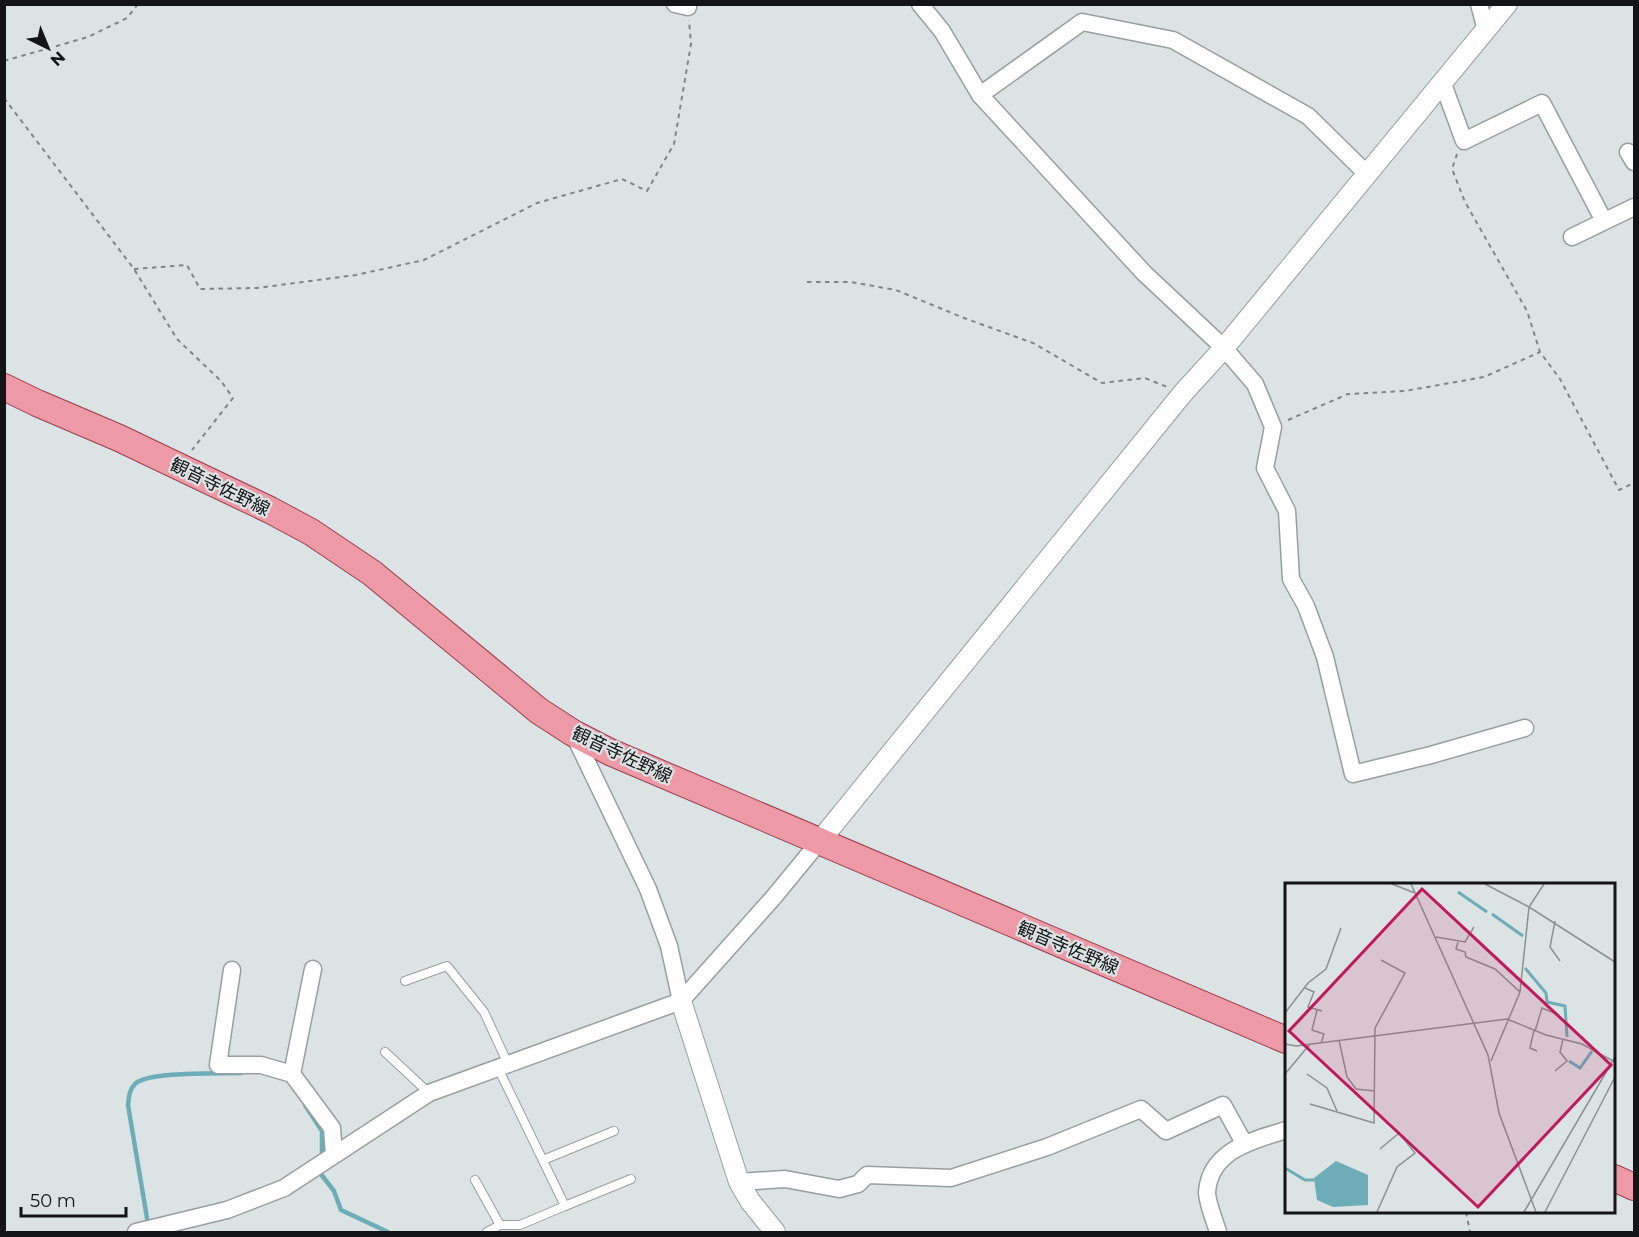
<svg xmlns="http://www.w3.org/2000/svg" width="1639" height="1237" viewBox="0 0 1639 1237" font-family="Montserrat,'Noto Sans JP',sans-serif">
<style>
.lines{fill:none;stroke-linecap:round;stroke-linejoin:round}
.stream{stroke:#6dadb7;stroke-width:4.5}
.service-casing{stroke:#989fa0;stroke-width:10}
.minor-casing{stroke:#989fa0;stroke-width:19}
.tertiary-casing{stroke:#989fa0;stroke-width:22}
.primary-casing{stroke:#993e4c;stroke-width:28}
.path{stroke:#808586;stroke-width:2;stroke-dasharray:4.5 4.5;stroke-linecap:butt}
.service{stroke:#fff;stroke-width:8}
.minor{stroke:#fff;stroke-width:16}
.tertiary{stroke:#fff;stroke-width:20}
.primary{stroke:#ee99a6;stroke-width:26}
.labels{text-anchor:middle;stroke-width:4.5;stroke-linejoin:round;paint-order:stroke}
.street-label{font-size:18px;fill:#121415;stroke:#dce3e4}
.inset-river{fill:none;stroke:#6dadb7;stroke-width:3}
.inset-road{fill:none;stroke:#8b9091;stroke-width:1.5}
.view{fill:#c2185b;fill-opacity:0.15;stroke:#c2185b;stroke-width:3}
.inset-edge{fill:none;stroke:#121415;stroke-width:3}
</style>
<rect width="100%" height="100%" fill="#dce3e4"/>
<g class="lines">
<!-- stream -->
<g class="stream">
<polyline points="305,1105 322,1131 322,1158"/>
<polyline points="320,1169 320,1173 334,1191 341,1210 388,1232"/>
<path d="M148 1224 128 1105C129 1097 129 1090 135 1084 148 1071 221 1074 241 1073"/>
</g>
<defs>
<g id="service">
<polyline points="405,981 447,966 484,1012 508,1064"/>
<polyline points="385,1052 429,1093"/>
<polyline points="543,1160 614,1131"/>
<polyline points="475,1180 500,1225"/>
<polyline points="565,1206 631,1179"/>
<polyline points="487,1232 500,1225 520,1225 565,1206 498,1068"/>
</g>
<g id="minor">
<polyline points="675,4 688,7 688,4"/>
<polyline points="920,4 942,31 980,95 1144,273 1224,348 1255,384 1273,427 1265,468 1287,511 1291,579 1306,606 1325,657 1353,774 1431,755 1525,728"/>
<polyline points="1479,4 1486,30"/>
<polyline points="1443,84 1464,141 1542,103 1604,221"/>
<polyline points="980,95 1082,22 1173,40 1308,116 1367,174"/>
<polyline points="1628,152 1634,162"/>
<polyline points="1572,237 1634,207"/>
<polyline points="573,733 648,889 669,946 681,1001"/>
<polyline points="232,970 218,1065 261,1065 292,1074 332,1128 334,1154"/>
<polyline points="292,1074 313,969"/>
<polyline points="739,1182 785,1179 839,1189 858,1184 867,1175 951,1178 1047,1147 1141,1109 1166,1131 1223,1105 1244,1143"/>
<polyline points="136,1232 227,1210 284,1188 429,1093 681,1001 773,898 819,842"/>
<path d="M1218 1232C1215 1221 1207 1203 1207 1192 1210 1150 1254 1140 1286 1130"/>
</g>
<g id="tertiary">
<polyline points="819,842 1183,393 1224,348 1507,4"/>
<polyline points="681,1001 739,1182 750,1201 775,1232"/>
</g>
<g id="primary">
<polyline points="4,387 37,403 119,438 270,510 311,532 372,573 539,711 573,733 610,752 1286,1040"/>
<polyline points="1614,1178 1634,1187"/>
</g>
</defs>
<!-- service casing -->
<use href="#service" class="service-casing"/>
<!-- minor casing -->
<use href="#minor" class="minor-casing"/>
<!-- tertiary casing -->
<use href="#tertiary" class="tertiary-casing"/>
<!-- primary casing -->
<use href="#primary" class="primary-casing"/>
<!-- path -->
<g class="path">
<polyline points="4,61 88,37 127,18 138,4"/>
<polyline points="4,98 134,269 177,339 221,381 233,398 192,450"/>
<polyline points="1457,154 1452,169 1465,202 1527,311 1540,352 1560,379 1619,490 1634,483"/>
<polyline points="134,269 187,265 200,289 257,288 356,275 424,260 537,203 622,179 647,191 674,144 691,44 689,20"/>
<polyline points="807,282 851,282 896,290 964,318 1033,343 1102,383 1145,378 1167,387"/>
<polyline points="1288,420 1348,394 1405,391 1484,377 1540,352"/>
<polyline points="1466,1212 1470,1232"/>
</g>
<!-- service -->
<use href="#service" class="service"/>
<!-- minor -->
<use href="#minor" class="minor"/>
<!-- tertiary -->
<use href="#tertiary" class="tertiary"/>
<!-- primary -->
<use href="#primary" class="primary"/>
</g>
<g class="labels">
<!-- street labels -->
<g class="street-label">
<text transform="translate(220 487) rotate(26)" y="6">観音寺佐野線</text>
<text transform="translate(622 755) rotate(25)" y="6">観音寺佐野線</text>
<text transform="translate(1068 948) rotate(23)" y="6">観音寺佐野線</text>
</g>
</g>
<!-- overview -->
<g transform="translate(1285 883)">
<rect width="330" height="330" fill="#dce3e4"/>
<path d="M51 278 83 292V322L48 324 32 317 29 295Z" fill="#6dadb7"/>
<path class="inset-river" d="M173 9 202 29M207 31 238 53M240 85 261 110 262 119 280 123 282 154M284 178 295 185 307 168M0 285 20 297H29"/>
<path class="inset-road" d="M107 1 130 10M126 1 203 172 214 230 251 329M200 1 244 24 235 109 206 178M259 1 244 24 330 79M270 38 265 64 275 78M151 54 180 59 189 44M173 59 171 66 180 69 181 74 210 86 235 109M20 105 29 109 23 124 37 128M32 127 27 147 39 151 36 160M0 130 23 100 41 86 56 45M249 147 245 165 252 168M250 148 257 125 272 131M54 157 62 194 71 206 90 208M0 161 11 163 222 136 261 152 297 161 330 179M270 188 282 178 275 169 278 156M0 191 25 161M22 191 42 205 52 228M25 221 89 240 90 145 120 90 96 77M92 329 112 284 130 270 114 250 95 266M239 329 330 174M260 329 330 194"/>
<path class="view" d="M137 6 326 182 193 324 4 148Z"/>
<rect width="330" height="330" class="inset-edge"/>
</g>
<!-- border -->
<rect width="1639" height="1237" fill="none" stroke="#121415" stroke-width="12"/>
<!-- north arrow -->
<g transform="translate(48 48) rotate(137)" stroke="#dce3e4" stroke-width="4.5" paint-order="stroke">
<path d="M0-4.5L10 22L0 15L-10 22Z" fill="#121415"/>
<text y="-9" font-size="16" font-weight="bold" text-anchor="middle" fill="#121415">N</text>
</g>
<!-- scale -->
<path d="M21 1207v9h105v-9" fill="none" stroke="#121415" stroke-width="3"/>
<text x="30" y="1207" font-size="18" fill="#121415" stroke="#dce3e4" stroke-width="4.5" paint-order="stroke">50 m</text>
</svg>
